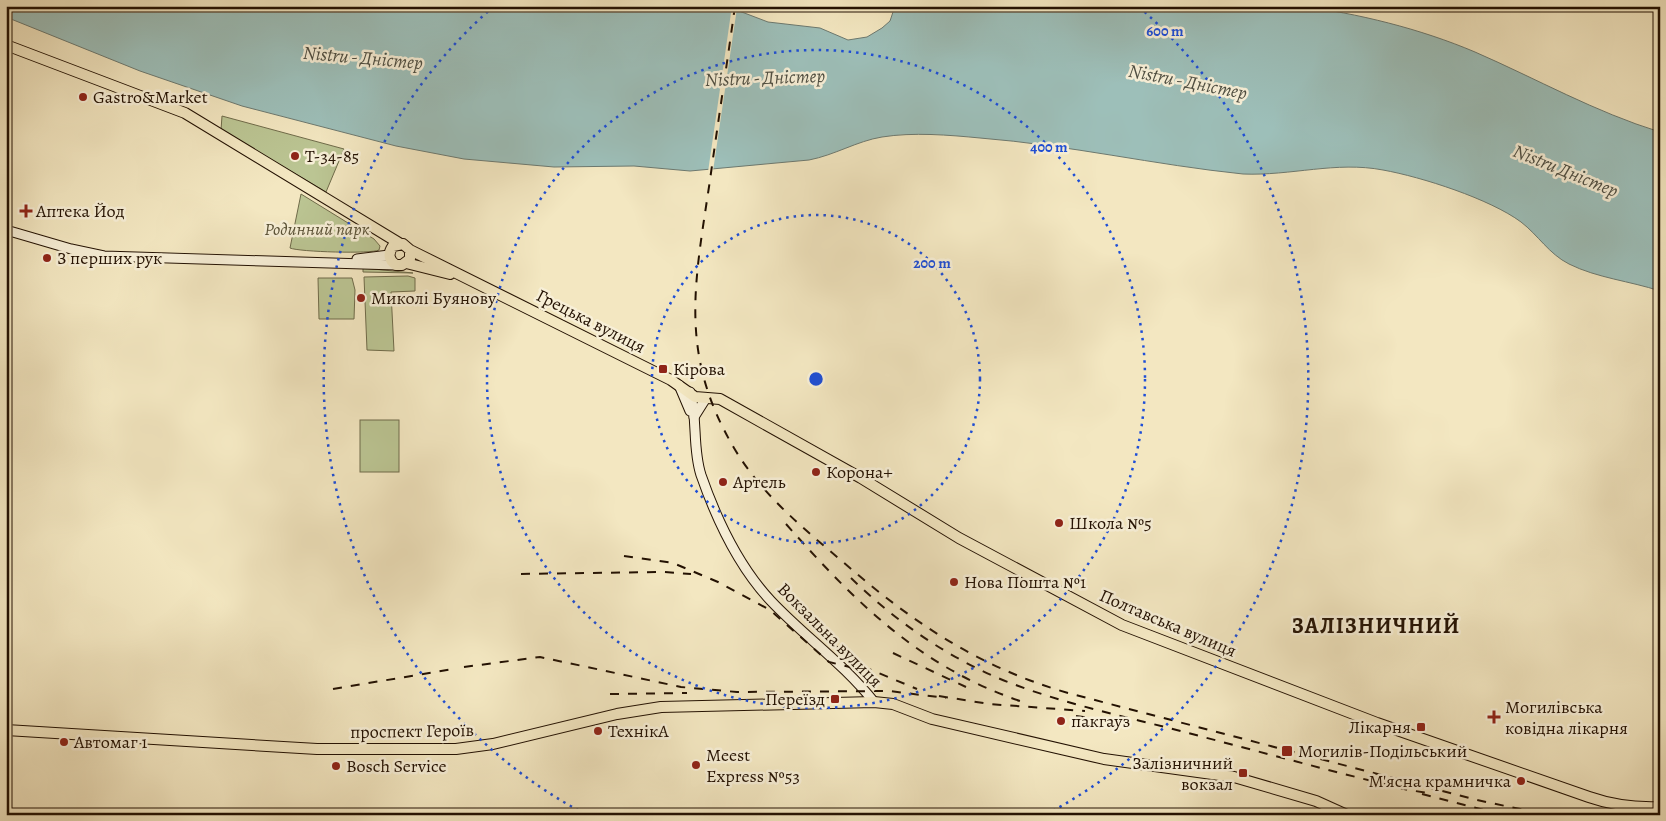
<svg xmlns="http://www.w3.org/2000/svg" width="1666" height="821" viewBox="0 0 1666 821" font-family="Alegreya,serif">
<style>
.green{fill:#bbc593;stroke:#6f6b4a}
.water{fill:#9dbfb9;stroke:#6c7970}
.pier{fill:#f3e7c1}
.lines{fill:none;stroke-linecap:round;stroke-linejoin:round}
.secondary-casing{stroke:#231102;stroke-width:11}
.primary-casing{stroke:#231102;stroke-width:12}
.trunk-casing{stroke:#231102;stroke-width:12}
.secondary{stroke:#f7efd7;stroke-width:9}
.primary{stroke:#f3e7c1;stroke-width:10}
.trunk{stroke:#f3e7c1;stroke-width:10}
.rail{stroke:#231102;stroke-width:2;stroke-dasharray:9 9;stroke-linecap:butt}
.ring{fill:none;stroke:#1d4ed8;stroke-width:2.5;stroke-dasharray:2.5 5}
.poi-dot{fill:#8f2418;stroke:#f7efd7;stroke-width:2}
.labels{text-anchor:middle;stroke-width:5;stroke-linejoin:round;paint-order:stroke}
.poi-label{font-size:18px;fill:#231102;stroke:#f7efd7;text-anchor:start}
.park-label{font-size:18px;font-style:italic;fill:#585035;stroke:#f7efd7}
.street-label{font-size:18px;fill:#231102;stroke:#f7efd7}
.water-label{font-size:19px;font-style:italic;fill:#4e4e42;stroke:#f7efd7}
.district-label{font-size:22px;font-weight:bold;letter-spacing:1px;fill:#231102;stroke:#f7efd7}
.centre{fill:#1d4ed8;stroke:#f7efd7;stroke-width:2.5}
.ring-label{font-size:15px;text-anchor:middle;font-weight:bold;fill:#1d4ed8;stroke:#f7efd7;stroke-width:5;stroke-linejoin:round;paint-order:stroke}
</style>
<rect width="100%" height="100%" fill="#f3e7c1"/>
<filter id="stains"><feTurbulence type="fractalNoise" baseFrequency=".004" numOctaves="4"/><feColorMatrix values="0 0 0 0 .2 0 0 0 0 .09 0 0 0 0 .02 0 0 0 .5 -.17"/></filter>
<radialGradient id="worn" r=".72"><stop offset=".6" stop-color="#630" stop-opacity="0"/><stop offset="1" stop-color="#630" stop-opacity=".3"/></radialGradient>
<!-- green -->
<g class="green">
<polygon points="222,116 344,149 326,192 221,130"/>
<path d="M301 194 374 239 380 246 379 250C372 254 299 252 290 248Z"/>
<polygon points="363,268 413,273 363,272"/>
<polygon points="408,276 415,278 415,291 391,292 394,351 367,350 364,277"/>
<polygon points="318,278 352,278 355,290 354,319 319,319"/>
<rect x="360" y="420" width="39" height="52"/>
</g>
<!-- water -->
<path class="water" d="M6 6H618L623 9 637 6H726L768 22 820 28 848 40 867 37 882 28 890 21 895 6H1299C1357 13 1421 29 1475 52 1537 79 1595 112 1660 132V291C1630 281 1597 278 1569 264 1549 254 1538 235 1521 222 1490 199 1422 177 1383 170 1336 161 1291 176 1243 174 1155 165 1069 145 980 138 949 135 913 132 882 137 857 141 835 155 809 160L690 171 634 166 554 167 464 159 396 146 242 106 140 71 6 17Z"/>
<!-- pier -->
<polygon class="pier" points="732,6 737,8 713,171 708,172"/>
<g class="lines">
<defs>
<g id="secondary">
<polyline points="6,230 71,249 104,256 396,265"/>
<polyline points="357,259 389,255"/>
<polyline points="679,385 690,411"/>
<path d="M690 392C698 419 692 447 701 475 716 518 739 567 771 601 804 636 844 664 874 702"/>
<polyline points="694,417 706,398"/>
</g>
<polyline id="primary" points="6,730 317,749 456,749 493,744 617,714 661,707 874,702 893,704 932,719 1104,759 1234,777 1316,801 1347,815"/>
<g id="trunk">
<polyline points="6,45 185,113 399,243"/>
<path d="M410 250V259L402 265H396C388 260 388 253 393 246L403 244 410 250 671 380 695 397 720 399 861 478 959 538 1122 625 1377 723 1589 797C1612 805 1636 808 1660 807"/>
<polyline points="406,263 450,274"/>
</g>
</defs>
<!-- secondary casing -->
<use href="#secondary" class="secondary-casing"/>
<!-- primary casing -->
<use href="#primary" class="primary-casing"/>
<!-- trunk casing -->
<use href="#trunk" class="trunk-casing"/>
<!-- secondary -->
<use href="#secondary" class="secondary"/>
<!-- primary -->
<use href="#primary" class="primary"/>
<!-- trunk -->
<use href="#trunk" class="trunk"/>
<!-- rail -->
<g class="rail">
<path d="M735 6C727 64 718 122 710 180 695 282 678 353 734 448 762 495 802 527 843 562 912 622 978 667 1068 693L1477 800 1548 815"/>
<path d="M786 524C856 603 921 668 1023 702"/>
<polyline points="624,556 673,563 718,582 770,610 829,662 862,670"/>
<polyline points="521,574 664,572 691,574"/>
<path d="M851 578C893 619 944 655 998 678 1058 703 1124 716 1188 733 1261 752 1334 772 1408 790L1429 793"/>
<polyline points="796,607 844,654 857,664 917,689"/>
<polyline points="893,653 966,687"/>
<polyline points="464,667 540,657 681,687 737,692 889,691 946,698"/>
<polyline points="333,689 453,669"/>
<polyline points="610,694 687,693"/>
<polyline points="939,696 989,704 1085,711"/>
<polyline points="1076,716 1128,723"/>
<polyline points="1422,794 1503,815"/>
</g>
</g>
<!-- distance rings -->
<g class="ring">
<circle cx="816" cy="379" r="164"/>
<circle cx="816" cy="379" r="329"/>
<path d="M585 814A493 493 0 0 1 493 7M1139 7A493 493 0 0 1 1047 814"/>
</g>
<!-- markers -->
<g class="poi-dot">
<circle cx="83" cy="97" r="5"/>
<circle cx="295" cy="156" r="5"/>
<path d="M23.5 203.5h5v5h5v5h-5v5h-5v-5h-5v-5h5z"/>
<circle cx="47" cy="258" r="5"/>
<circle cx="361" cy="298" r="5"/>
<rect x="658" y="364" width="10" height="10" rx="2.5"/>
<circle cx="816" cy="472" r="5"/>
<circle cx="723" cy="482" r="5"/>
<circle cx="1059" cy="523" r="5"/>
<circle cx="954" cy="582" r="5"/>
<rect x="830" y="694" width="10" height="10" rx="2.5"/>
<path d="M1491.5 709.5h5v5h5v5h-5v5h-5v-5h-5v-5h5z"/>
<circle cx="1061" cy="721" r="5"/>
<rect x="1416" y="722" width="10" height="10" rx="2.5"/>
<circle cx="598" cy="731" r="5"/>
<circle cx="64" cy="742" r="5"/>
<rect x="1281" y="745" width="12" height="12" rx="2.5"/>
<circle cx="696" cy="765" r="5"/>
<circle cx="336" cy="766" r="5"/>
<rect x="1238" y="768" width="10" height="10" rx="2.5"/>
<circle cx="1521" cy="781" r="5"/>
</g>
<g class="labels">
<!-- poi labels -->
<g class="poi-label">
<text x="93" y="103">Gastro&amp;Market</text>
<text x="305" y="162">Т-34-85</text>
<text x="36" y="217">Аптека Йод</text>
<text x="57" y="264">З перших рук</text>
<text x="371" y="304">Миколі Буянову</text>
<text x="673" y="375">Кірова</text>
<text x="826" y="478">Корона+</text>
<text x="733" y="488">Артель</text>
<text x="1069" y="529">Школа №5</text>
<text x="964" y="588">Нова Пошта №1</text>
<text x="825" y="705" text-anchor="end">Переїзд</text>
<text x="1505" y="713">Могилівська<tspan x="1505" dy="21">ковідна лікарня</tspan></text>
<text x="1071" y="727">пакгауз</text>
<text x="1411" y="733" text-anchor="end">Лікарня</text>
<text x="608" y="737">ТехнікА</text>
<text x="74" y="748">Автомаг 1</text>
<text x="1298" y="757">Могилів-Подільський</text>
<text x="706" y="761">Meest<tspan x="706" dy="21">Express №53</tspan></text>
<text x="1233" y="769" text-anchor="end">Залізничний<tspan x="1233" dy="21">вокзал</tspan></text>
<text x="346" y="772">Bosch Service</text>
<text x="1511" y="787" text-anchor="end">М'ясна крамничка</text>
</g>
<!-- park labels -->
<g class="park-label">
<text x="317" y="235">Родинний парк</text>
</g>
<!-- street labels -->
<g class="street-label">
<text transform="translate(591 321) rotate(27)" y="6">Грецька вулиця</text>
<text transform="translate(1168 623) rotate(23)" y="6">Полтавська вулиця</text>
<text transform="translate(830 635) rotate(45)" y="6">Вокзальна вулиця</text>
<text transform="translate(412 731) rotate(-1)" y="6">проспект Героїв</text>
</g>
<!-- water labels -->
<g class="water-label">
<text transform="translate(363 57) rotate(5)" y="7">Nistru - Дністер</text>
<text transform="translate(765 77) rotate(-2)" y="7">Nistru - Дністер</text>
<text transform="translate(1188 81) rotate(11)" y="7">Nistru - Дністер</text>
<text transform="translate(1566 170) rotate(22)" y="7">Nistru Дністер</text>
</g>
<!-- district labels -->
<g class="district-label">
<text x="1376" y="633">ЗАЛІЗНИЧНИЙ</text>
</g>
</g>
<circle cx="816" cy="379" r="8" class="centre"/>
<g class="ring-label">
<text x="1165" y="36">600 m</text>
<text x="1049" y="152">400 m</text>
<text x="932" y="268">200 m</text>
</g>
<!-- margin -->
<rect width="1666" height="821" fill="none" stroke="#f3e7c1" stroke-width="25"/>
<rect x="8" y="8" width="1651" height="806" fill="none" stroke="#231102" stroke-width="2.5"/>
<rect x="12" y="12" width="1641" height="796" fill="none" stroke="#231102"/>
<rect width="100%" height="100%" filter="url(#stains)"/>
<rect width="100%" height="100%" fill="url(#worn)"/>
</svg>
